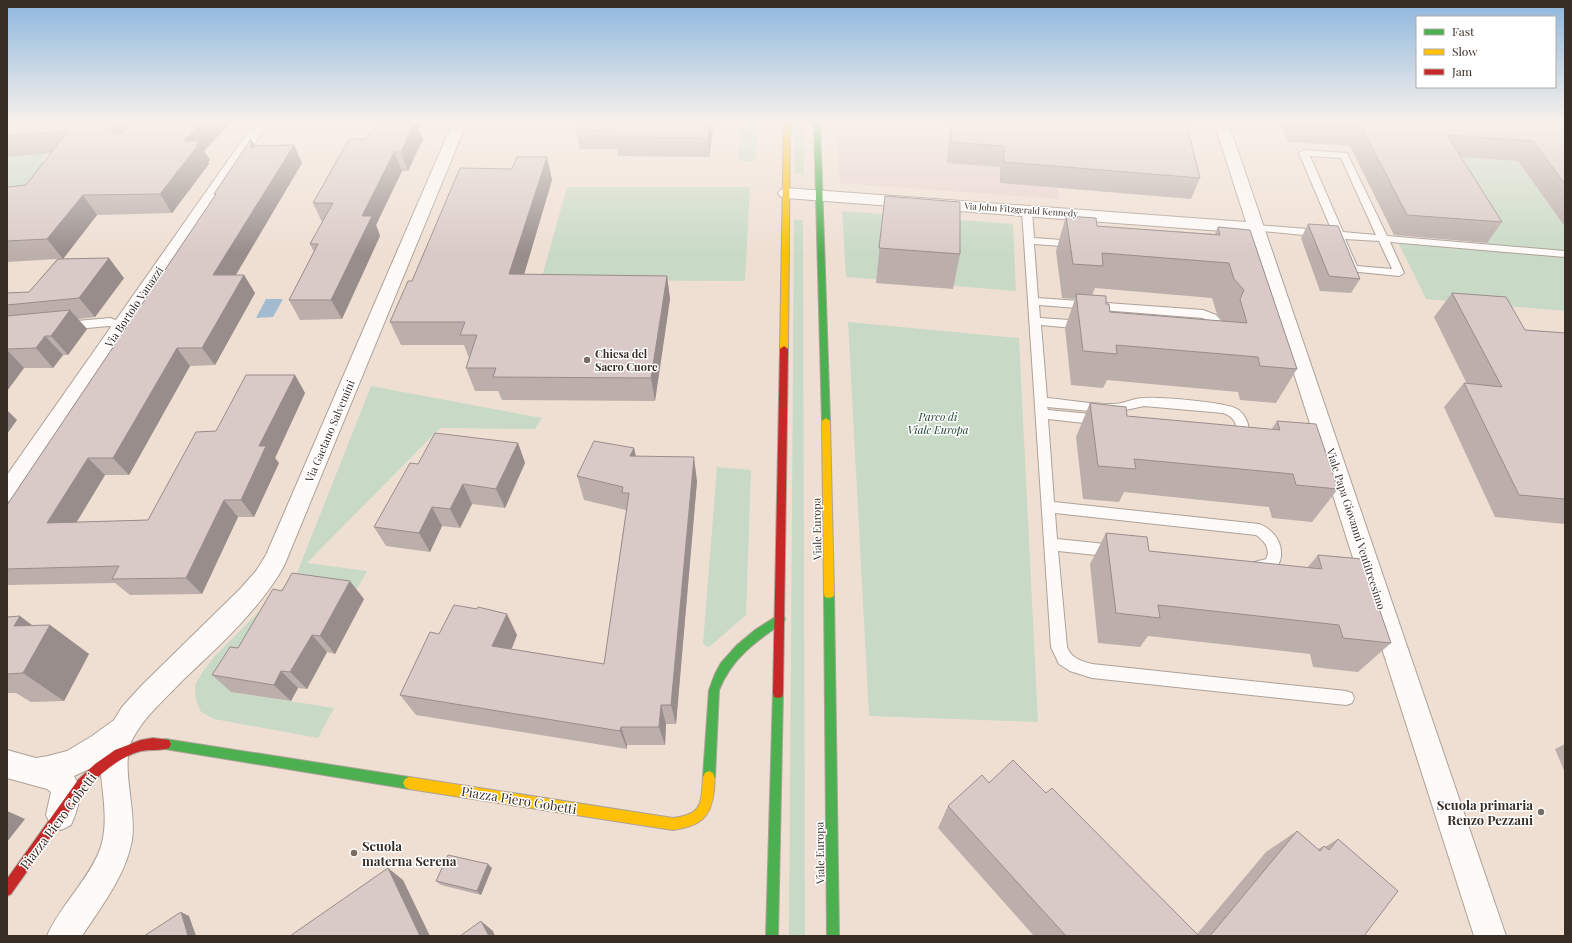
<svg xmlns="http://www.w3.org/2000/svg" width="1572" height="943" viewBox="0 0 1572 943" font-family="'Playfair Display',serif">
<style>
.commercial{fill:#e7d1cc}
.green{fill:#c8dac6}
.water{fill:#a3bbd0}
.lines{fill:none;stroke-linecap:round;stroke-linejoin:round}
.lane-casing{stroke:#ada198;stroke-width:2}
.street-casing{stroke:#ada198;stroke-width:2}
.fast-casing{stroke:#ada198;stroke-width:2}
.slow-casing{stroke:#ada198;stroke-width:2}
.jam-casing{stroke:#ada198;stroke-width:2}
.lane{fill:#fdfaf8;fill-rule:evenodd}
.street{fill:#fdfaf8;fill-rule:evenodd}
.fast{fill:#4caf50;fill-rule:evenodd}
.slow{fill:#ffc107;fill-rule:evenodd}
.jam{fill:#c62828;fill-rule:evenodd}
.wall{fill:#bbaeab;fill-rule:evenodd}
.shaded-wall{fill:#988d8b}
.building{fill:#d9cac7;stroke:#988d8b}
.poi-dot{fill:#796c62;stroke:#fff;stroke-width:1.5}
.labels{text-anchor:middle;stroke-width:3;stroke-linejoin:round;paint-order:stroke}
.far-street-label{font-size:9px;fill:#392e25;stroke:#fff}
.street-label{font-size:11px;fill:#392e25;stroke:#fff}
.poi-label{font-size:11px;font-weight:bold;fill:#392e25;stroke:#fff;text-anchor:start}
.park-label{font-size:11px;font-style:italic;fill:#143c28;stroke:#fff}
.near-street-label{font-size:13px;fill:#392e25;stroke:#fff}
.near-poi-label{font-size:13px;font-weight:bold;fill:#392e25;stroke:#fff;text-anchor:end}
</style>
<rect width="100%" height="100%" fill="#efdfd3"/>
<!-- commercial -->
<polygon class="commercial" points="836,122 1052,122 1059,199 840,183"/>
<!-- green -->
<g class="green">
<polygon points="276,122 362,122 360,126 272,126"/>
<polygon points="741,122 758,122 756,161 738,161"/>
<polygon points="795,122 803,122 804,175 795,174"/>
<polygon points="46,153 42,161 47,168 7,203 7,157"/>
<polygon points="1426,154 1518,161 1565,227 1565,311 1426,299 1396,238 1488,245 1463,204"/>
<polygon points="567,187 750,187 745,281 541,280"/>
<polygon points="842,211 1013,224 1016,291 846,277"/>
<polygon points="794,220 803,220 805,936 789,936"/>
<polygon points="848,322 1019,338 1038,722 869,716"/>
<polygon points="371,386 542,418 535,429 440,428 307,563 367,571 352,598 231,692 334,708 318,738 214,719 201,712 196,700 195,685 203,671 215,656 297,573"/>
<polygon points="717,467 751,470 746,615 709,647 703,644"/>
</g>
<!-- water -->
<polygon class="water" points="266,299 283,299 273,317 256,318"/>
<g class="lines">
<defs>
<g id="lane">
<path d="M1304 150 1347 153 1387 236 1565 251V257L1390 242 1404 273 1399 276 1349 271 1335 238 1252 230 1251 228 1256 225 1332 231 1299 153ZM1310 156 1341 158 1376 235 1343 232ZM1345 239 1379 241 1392 269 1357 266Z"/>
<path d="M1027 208 1032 211 1034 238 1075 241 1080 244 1075 247 1034 244 1038 298 1203 310 1216 315 1225 325 1222 334 1213 339 1209 338 1207 335 1213 329V325L1203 318 1039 305 1040 318 1084 321 1088 322 1090 325 1088 328 1084 329 1041 325 1047 398C1068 400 1090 404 1111 404 1122 405 1132 398 1144 398 1160 397 1225 402 1237 409 1245 414 1250 424 1248 433 1246 441 1241 448 1232 445L1230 442C1231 439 1234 437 1235 434 1239 423 1232 416 1223 413L1144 406 1112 413 1047 407 1048 410 1102 415 1106 417 1108 420 1106 423 1102 425 1048 419 1054 502 1259 524C1292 536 1287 584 1251 571L1249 567 1251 563 1266 559C1271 550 1265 541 1256 535L1055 513 1057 539 1115 545 1120 547 1122 551 1120 555 1115 557 1058 551 1067 647C1071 658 1081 661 1092 664L1346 691 1352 693 1354 698 1352 703 1346 705 1092 678 1070 671 1059 664 1051 647 1022 211Z"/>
<polygon points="110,318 121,322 125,330 123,333 115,333 112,327 109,326 65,330 61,329 59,326 61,323 65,322"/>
</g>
<g id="street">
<polygon points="255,122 269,122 15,499 7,502 7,475"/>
<path d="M453 122H467L284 566C260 609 218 647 182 681 165 699 145 716 133 738 119 764 137 809 132 840 126 875 101 907 82 936H47C60 906 86 883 99 852 110 825 102 792 100 764L74 776C84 792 78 809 71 825L61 830 51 825 46 815 51 792 47 789 7 778V750L36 758 48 756 67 751 92 736 114 720 122 707 142 685 240 589 256 571 266 555Z"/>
<polygon points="1214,122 1228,122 1506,936 1474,936 1249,233 786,198 780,196 778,193 780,190 786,188 1246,222"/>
</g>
<g id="fast">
<polygon points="814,122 820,122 830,421 826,424 822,421"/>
<polygon points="829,590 833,591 834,594 839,936 827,936 824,594 825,591"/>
<path d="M780 614 784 616 785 619 784 622C756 641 732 658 719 690L715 777 713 781 709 783 705 781 703 777 709 690 715 674 721 663 737 645 755 630Z"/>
<polygon points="778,688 782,689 783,693 778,936 766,936 773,693 774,689"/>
<polygon points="165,739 409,777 413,779 415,783 413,787 409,789 165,749 161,748 159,744 161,740"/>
</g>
<g id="slow">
<polygon points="784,122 790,122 788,349 784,352 780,349"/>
<polygon points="826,418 830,421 834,594 833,597 829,598 825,597 824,594 822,421"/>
<path d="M709 771 713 773C716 779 714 785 714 791 711 819 699 826 673 830L409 789 405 787 403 783 405 779 409 777 673 818C703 814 701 804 703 777L705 773Z"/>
</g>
<g id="jam">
<polygon points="784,346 788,349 783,693 782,697 778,698 774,697 773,693 780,349"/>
<path d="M153 738 169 740 171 744 169 748C161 751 150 749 141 751 119 757 102 773 86 788L11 894 7 896V879L78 780 95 764 115 750 141 740Z"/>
</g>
</defs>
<!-- lane casing -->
<use href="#lane" class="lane-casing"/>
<!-- street casing -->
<use href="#street" class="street-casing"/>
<!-- fast casing -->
<use href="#fast" class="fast-casing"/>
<!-- slow casing -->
<use href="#slow" class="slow-casing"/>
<!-- jam casing -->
<use href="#jam" class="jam-casing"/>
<!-- lane -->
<use href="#lane" class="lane"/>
<!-- street -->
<use href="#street" class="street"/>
<!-- fast -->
<use href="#fast" class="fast"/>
<!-- slow -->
<use href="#slow" class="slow"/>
<!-- jam -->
<use href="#jam" class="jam"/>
</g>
<!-- wall -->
<g class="wall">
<polygon points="7,122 231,122 204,151 210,160 208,162 209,164 172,213 97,215 63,259 124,278 95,317 78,319 87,329 68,355 63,355 53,368 24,368 7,391 7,293 29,292 57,259 7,262 7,189 26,185 51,153 7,157"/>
<polygon points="548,122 714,122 709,157 618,156 617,149 580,149 576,130 579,122"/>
<polygon points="950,122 1191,122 1188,130 1200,178 1191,199 1000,183 1000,167 947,163"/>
<polygon points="1280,122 1565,122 1565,227 1518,161 1461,157 1502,222 1487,243 1394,235 1350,146 1288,142"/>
<polygon points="419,130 423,139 408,171 402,171 376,225 380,236 342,319 300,320 289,300 314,252 310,244 322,222 313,203"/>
<polygon points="251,139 254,146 294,145 302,163 236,275 244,275 255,293 215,365 190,366 129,475 105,475 76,522 148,520 216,431 295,375 305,393 275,458 279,463 254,517 238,517 202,594 130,595 115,583 7,585 7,505 215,196 214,194"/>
<polygon points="547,157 552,180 524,275 667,276 670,299 655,401 502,400 498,391 475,391 466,368 469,358 464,345 401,345 390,322 412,281 512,169"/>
<polygon points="885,196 960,254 953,289 876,283"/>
<path d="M1066 216 1097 226 1215 234 1218 227 1297 369 1276 403 1240 400 1238 392 1107 380 1103 388 1071 385 1065 328 1075 299 1062 298 1056 251ZM1095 288 1212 298 1217 314 1223 321 1110 312 1106 304 1092 295Z"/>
<polygon points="1308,224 1360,279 1351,293 1320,291 1301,238"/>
<polygon points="1452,293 1525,330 1565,333 1565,524 1495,517 1444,407 1464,383 1467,384 1434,317"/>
<polygon points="1090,403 1127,416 1271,430 1277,421 1338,489 1312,522 1272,518 1269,507 1124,492 1119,502 1083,499 1076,437"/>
<polygon points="518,443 525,463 505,508 472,504 460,528 442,526 430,552 386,546 374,527 418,464"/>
<polygon points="634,448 636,457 697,481 676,724 666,724 665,745 627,745 627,749 416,715 400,695 439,634 517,635 512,649 604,664 626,511 626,510 584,500 577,476"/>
<polygon points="1106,533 1149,551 1307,568 1318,555 1391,643 1358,672 1313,667 1310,654 1148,636 1140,647 1098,643 1090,564"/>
<polygon points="364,599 335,654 327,652 307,689 298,688 291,701 231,692 212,675 238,648"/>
<polygon points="7,617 33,626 50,625 89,654 64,701 31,702 16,693 7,693"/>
<polygon points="1565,744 1565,773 1555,749"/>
<polygon points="1046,793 1197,934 1266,852 1297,831 1318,849 1324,846 1325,847 1338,839 1364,936 1034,936 938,828 948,806"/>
<polygon points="492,868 481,895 441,885 436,881"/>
</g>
<!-- shaded-wall -->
<g class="shaded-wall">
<polygon points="119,122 147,122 124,150 111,131"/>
<polygon points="203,122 231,122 204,151 210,160 208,162 209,164 172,213 160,194 184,141"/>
<polygon points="409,122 424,122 419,130 423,139 408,171 401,152"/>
<polygon points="710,122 714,122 709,157 708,138"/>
<polygon points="251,139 260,156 251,149"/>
<polygon points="294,145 302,163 225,293 213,275"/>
<polygon points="394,152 402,171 376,225 380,236 342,319 331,300 362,216"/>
<polygon points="547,157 552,180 517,298 509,274"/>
<polygon points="83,195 97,215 63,259 47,239"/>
<polygon points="109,258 124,278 95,317 79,298"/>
<polygon points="244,275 255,293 215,365 202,348"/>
<polygon points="667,276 670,299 655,401 651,378"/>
<polygon points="70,310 87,329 68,355 51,336"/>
<polygon points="45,336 63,355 53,368 36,348"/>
<polygon points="177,348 190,366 129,475 113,458"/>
<polygon points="7,350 24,368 7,391"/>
<polygon points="295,375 305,393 275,458 279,463 254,517 241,500 259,446"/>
<polygon points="7,410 17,420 7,434"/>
<polygon points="518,443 525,463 505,508 496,489"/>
<polygon points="634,448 639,472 630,456"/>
<polygon points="694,457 697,481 676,724 671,705"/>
<polygon points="88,458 105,475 66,540 47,523"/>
<polygon points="463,484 472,504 460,528 450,509"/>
<polygon points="224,500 238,517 202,594 186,578"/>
<polygon points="432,507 442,526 430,552 419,533"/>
<polygon points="350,581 364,599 335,654 320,636"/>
<polygon points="507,614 517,635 504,666 492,646"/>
<polygon points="20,616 44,634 50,625 89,654 64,701 23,673 14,626"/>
<polygon points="312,635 327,652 307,689 290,672"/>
<polygon points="281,671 298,688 291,701 274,685"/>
<polygon points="661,705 666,724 665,745 659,727"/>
<polygon points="621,727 627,745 627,749 620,731"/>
<polygon points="7,811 25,819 7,842"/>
<polygon points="488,864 492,868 481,895 477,891"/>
<polygon points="388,868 403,880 430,936 420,936"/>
<polygon points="181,912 189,916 196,936 188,936"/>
<polygon points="481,921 493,931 495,936 489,936"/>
</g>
<!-- building -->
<g class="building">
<polygon points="7,122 119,122 111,131 115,134 122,134 132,122 203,122 184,141 199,141 196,145 198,145 160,194 83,195 47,239 7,241 7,189 8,187 26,185 68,131 7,136"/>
<polygon points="376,122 415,122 401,152 394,152 362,216 372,216 331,300 289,300 318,244 310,244 333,203 313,203 349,139 366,139"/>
<polygon points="579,122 710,122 708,138 615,137 617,131 576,130"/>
<polygon points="952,122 1186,122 1200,178 1004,162 1004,146 951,142"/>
<polygon points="1300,122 1565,122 1565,184 1533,141 1447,135 1502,222 1407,215 1361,126"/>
<polygon points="251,139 251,149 254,146 294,145 213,275 244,275 202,348 177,348 113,458 88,458 47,523 148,520 196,432 216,431 246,375 295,375 259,446 266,446 241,500 224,500 186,578 112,579 119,566 7,569 7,505 216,194 214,194"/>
<polygon points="517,157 547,157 509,274 667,276 651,378 493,377 496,368 466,368 477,335 460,335 465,322 390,322 408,281 412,281 460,168 512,169"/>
<polygon points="885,196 960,202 960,254 879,248"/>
<polygon points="1066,216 1096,218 1097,226 1220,235 1218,227 1250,230 1297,369 1260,366 1258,357 1116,345 1117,354 1083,351 1076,294 1106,296 1106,304 1109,304 1110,312 1247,323 1240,299 1244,290 1234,279 1229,263 1102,253 1103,266 1073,264"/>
<polygon points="1308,224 1338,226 1360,279 1329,276"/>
<polygon points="109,258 79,298 7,305 7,293 29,292 58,259"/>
<polygon points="1452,293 1506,297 1525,330 1565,333 1565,499 1519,495 1464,383 1502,387"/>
<polygon points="70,310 51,336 45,336 36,348 7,349 7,316"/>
<polygon points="1090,403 1126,407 1127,416 1280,430 1277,421 1316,424 1338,489 1296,485 1293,474 1134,459 1136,469 1098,466"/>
<polygon points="435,433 518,443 496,489 463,484 450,509 432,507 419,533 374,527 410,463 418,464"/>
<polygon points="594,441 634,448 630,456 694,457 671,705 661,705 659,727 621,727 620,731 400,695 430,632 439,634 454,605 477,609 478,607 507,614 492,646 604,664 629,493 622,493 623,487 577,476"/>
<polygon points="1106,533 1147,537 1149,551 1322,569 1318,555 1362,559 1391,643 1343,638 1339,625 1158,605 1160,618 1116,613"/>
<polygon points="292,573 350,581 320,636 312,635 290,672 281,671 274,685 212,675 230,647 238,648 273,589 282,591"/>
<polygon points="20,616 14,626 50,625 23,673 7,674 7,617"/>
<polygon points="1013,760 1046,793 1052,788 1199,936 1066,936 948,806 982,775 989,783"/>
<polygon points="1297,831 1320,851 1324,846 1329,850 1338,839 1398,891 1364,936 1210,936"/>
<polygon points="448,855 488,864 477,891 436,881"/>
<polygon points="388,868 420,936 290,936"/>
<polygon points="181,912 188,936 144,936"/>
<polygon points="481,921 489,936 460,936"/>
</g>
<!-- sky -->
<linearGradient id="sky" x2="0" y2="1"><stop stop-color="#8cb7de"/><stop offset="0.48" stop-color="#f8f1eb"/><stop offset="1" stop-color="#f8f1eb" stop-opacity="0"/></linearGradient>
<rect width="1572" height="254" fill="url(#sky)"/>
<!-- markers -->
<g class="poi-dot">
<circle cx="587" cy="360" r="4"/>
<circle cx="1541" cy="812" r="4"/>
<circle cx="354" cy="853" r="4"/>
</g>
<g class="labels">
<!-- far-street labels -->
<g class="far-street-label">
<text transform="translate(1021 210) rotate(4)" y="3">Via John Fitzgerald Kennedy</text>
</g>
<!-- street labels -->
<g class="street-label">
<text transform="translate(134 307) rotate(-56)" y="4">Via Bortolo Vanazzi</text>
<text transform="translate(330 431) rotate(-67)" y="4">Via Gaetano Salvemini</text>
<text transform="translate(817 529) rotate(-91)" y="4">Viale Europa</text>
<text transform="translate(1356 529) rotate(72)" y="4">Viale Papa Giovanni Ventitreesimo</text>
<text transform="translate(820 853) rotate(-91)" y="4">Viale Europa</text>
</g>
<!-- poi labels -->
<g class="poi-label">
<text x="595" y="358">Chiesa del<tspan x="595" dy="13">Sacro Cuore</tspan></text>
</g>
<!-- park labels -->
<g class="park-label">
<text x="938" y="421">Parco di<tspan x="938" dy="13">Viale Europa</tspan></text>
</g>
<!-- near-street labels -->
<g class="near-street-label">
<text transform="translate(519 800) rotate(9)" y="5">Piazza Piero Gobetti</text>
<text transform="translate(58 821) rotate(-53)" y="5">Piazza Piero Gobetti</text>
</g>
<!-- near-poi labels -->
<g class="near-poi-label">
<text x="1533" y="810">Scuola primaria<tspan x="1533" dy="15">Renzo Pezzani</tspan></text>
<text x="362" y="851" text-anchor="start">Scuola<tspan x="362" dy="15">materna Serena</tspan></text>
</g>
</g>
<!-- border -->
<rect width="1572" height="943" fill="none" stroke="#392e25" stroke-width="16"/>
<!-- legend -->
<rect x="1416" y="16" width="140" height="72" fill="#ffffff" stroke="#b0aba8"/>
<rect x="1424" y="29" width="20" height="6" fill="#4caf50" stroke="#b0aba8"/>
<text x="1452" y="36" font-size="12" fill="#392e25">Fast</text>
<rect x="1424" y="49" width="20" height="6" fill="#ffc107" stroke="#b0aba8"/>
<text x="1452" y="56" font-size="12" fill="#392e25">Slow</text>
<rect x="1424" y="69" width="20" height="6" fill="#c62828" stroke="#b0aba8"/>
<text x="1452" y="76" font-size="12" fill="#392e25">Jam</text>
</svg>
